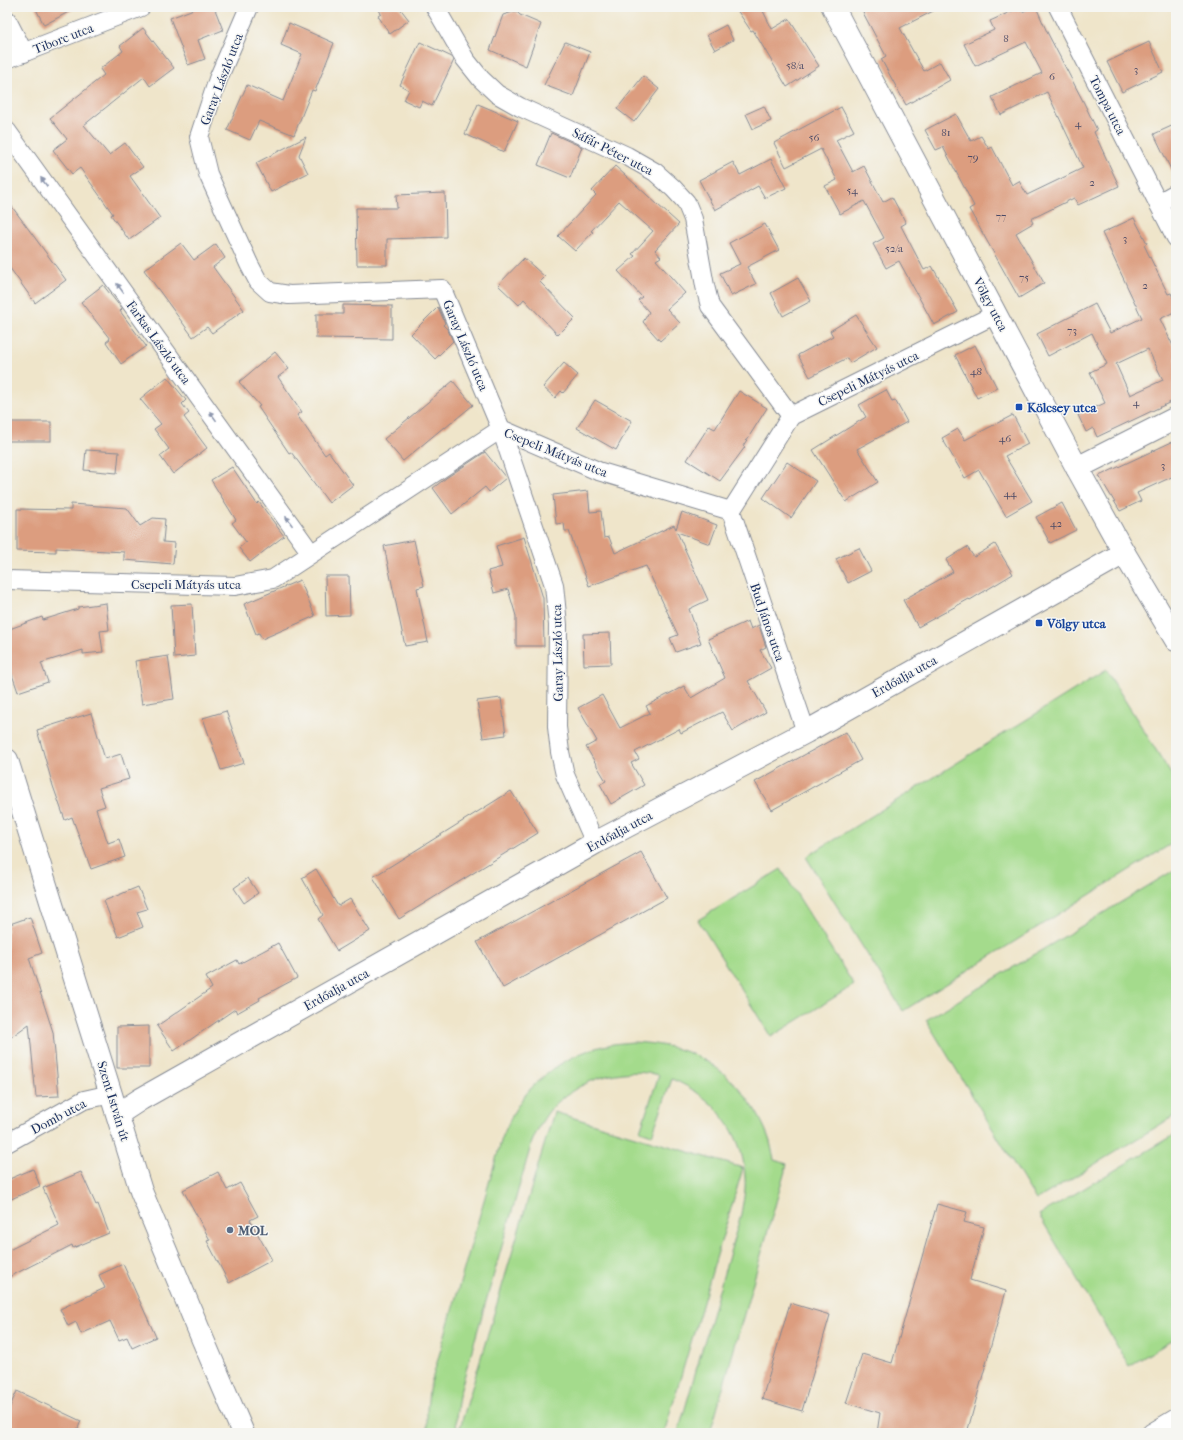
<svg xmlns="http://www.w3.org/2000/svg" width="1183" height="1440" viewBox="0 0 1183 1440" font-family="'IM FELL French Canon',serif">
<style>
.green{fill:#a4db8c;stroke:#608575}
.building{fill:#dc9d7f;fill-rule:evenodd}
.lines{fill:none;stroke-linecap:round;stroke-linejoin:round}
.minor-casing{stroke:#858a94;stroke-width:20}
.tertiary-casing{stroke:#858a94;stroke-width:24}
.minor{stroke:#fff;stroke-width:18}
.tertiary{stroke:#fff;stroke-width:22}
.oneway{fill:#8d97ae}
.transit-dot{fill:#1a4fb4;stroke:#f6f6f2;stroke-width:1.5}
.service-dot{fill:#5c6f8a;stroke:#f6f6f2;stroke-width:1.5}
.labels{text-anchor:middle;stroke-width:3;stroke-linejoin:round;paint-order:stroke}
.number-label{font-size:11px;fill:#4b4a66}
.street-label{font-size:13px;fill:#1b2f5e;stroke:#f6f6f2}
.transit-label{font-size:13px;font-weight:bold;fill:#164399;stroke:#f6f6f2;text-anchor:start}
.service-label{font-size:13px;font-weight:bold;fill:#4e5e75;stroke:#f6f6f2;text-anchor:start}
</style>
<rect width="100%" height="100%" fill="#f6f6f2"/>
<filter id="ink" filterUnits="userSpaceOnUse"><feTurbulence type="fractalNoise" baseFrequency=".025" numOctaves="2"/><feDisplacementMap in="SourceGraphic" scale="8" xChannelSelector="R" yChannelSelector="G"/><feConvolveMatrix kernelMatrix="1 2 1 2 8 2 1 2 1" color-interpolation-filters="sRGB"/></filter>
<filter id="wash" filterUnits="userSpaceOnUse"><feTurbulence type="fractalNoise" baseFrequency=".012" numOctaves="4" result="noise"/><feDisplacementMap in="SourceGraphic" scale="16" xChannelSelector="R" yChannelSelector="G"/><feGaussianBlur stdDeviation="0.9" result="paint"/><feColorMatrix in="noise" values="0 0 0 0 0 0 0 0 0 0 0 0 0 0 0 0 0 1.4 0 .05"/><feComposite in="paint" operator="in"/></filter>
<g filter="url(#wash)">
<rect width="100%" height="100%" fill="#efe5ca"/>
<!-- green -->
<g class="green">
<polygon points="1106,670 1176,782 1176,841 903,1011 806,857"/>
<polygon points="781,869 854,985 771,1037 698,920"/>
<polygon points="1176,869 1176,1115 1036,1200 926,1020"/>
<path d="M633 1042C649 1043 666 1045 681 1050 722 1063 753 1097 768 1136 771 1143 772 1152 774 1160L787 1164 710 1433H678L741 1214C743 1202 746 1190 745 1178 744 1132 713 1096 672 1079L652 1135 640 1131 659 1075C620 1066 577 1080 550 1110 542 1120 537 1131 532 1142L459 1395 456 1417 457 1433H427V1410L429 1390 502 1138C506 1129 510 1119 515 1110 534 1077 571 1052 608 1045 616 1043 625 1043 633 1042Z"/>
<polygon points="554,1112 743,1168 664,1433 467,1433 459,1431"/>
<polygon points="1176,1134 1176,1338 1129,1366 1039,1215"/>
</g>
<g id="blocks">
<!-- building -->
<g class="building">
<polygon points="35,7 78,7 44,25"/>
<polygon points="199,7 214,7 223,30 198,40 205,59 188,65 170,18"/>
<polygon points="378,7 399,7 409,20 390,34 378,16 381,14"/>
<polygon points="735,7 761,7 772,29 789,19 819,66 787,87 753,30 751,31"/>
<polygon points="860,7 941,7 900,28 924,71 940,62 950,80 906,105 881,59 886,56"/>
<polygon points="1033,7 1036,7 1047,32 1084,103 1097,130 1094,132 1119,186 1078,205 1074,198 1031,219 1033,223 1016,233 1044,283 1019,298 969,209 974,206 943,147 936,150 925,130 956,114 971,141 981,136 989,149 992,147 1012,185 1019,181 1027,195 1083,168 1047,92 1001,115 992,97 1042,73 1026,42 975,66 964,44 994,30 990,21 1019,8 1022,12"/>
<polygon points="516,11 520,15 541,24 526,66 490,50 503,15"/>
<polygon points="289,23 334,43 315,91 312,90 294,135 259,121 250,140 227,130 247,85 283,101 302,54 281,45"/>
<polygon points="726,25 733,40 715,50 707,35"/>
<polygon points="143,28 174,68 150,86 144,77 84,125 109,155 125,143 143,167 130,176 160,218 129,240 111,215 113,214 80,168 72,174 53,150 67,139 50,118 104,75 100,69 123,51 120,46"/>
<polygon points="420,42 452,57 454,60 432,106 422,101 419,107 404,100 409,90 400,85"/>
<polygon points="565,42 590,52 573,96 544,85"/>
<polygon points="1149,42 1163,72 1122,92 1107,62"/>
<polygon points="643,76 659,89 634,122 617,109"/>
<polygon points="478,104 518,121 504,152 465,134"/>
<polygon points="764,106 771,121 753,129 746,114"/>
<polygon points="841,107 854,131 836,140 853,172 864,166 883,202 892,197 906,223 901,226 924,270 932,266 958,312 934,325 899,261 886,268 873,244 884,238 864,201 840,214 825,186 837,180 821,149 786,167 774,143"/>
<polygon points="1176,124 1176,180 1154,134"/>
<polygon points="551,133 582,147 570,178 538,165"/>
<polygon points="306,137 299,155 308,173 271,192 256,163"/>
<polygon points="771,159 786,188 765,198 758,186 715,210 699,180 733,162 740,175"/>
<polygon points="615,166 679,224 655,250 661,257 656,260 685,293 667,309 680,323 660,341 643,322 649,312 638,300 642,297 618,271 635,256 632,254 653,231 619,201 591,231 593,232 575,251 558,236 596,195 592,191"/>
<polygon points="445,193 446,237 387,239 387,265 357,265 356,208 397,208 396,195"/>
<polygon points="7,200 66,280 35,303 7,264"/>
<path d="M1134 218 1147 243 1144 245 1168 294 1171 293 1176 304V311L1160 319 1176 352V406L1173 401 1097 437 1093 428 1086 432 1078 415 1105 403 1090 372 1107 364 1092 333 1048 356 1037 334 1095 304 1110 333 1142 318 1102 233ZM1148 349 1163 380 1130 395 1116 364Z"/>
<polygon points="765,224 779,250 747,267 756,284 731,296 720,273 740,264 729,243"/>
<polygon points="181,243 194,260 216,244 225,258 213,267 244,310 212,333 207,327 193,337 144,270"/>
<polygon points="524,258 545,277 540,282 575,318 558,335 524,299 519,305 498,285"/>
<polygon points="798,278 811,301 783,316 771,293"/>
<polygon points="103,285 122,309 120,311 146,346 121,364 106,342 110,339 81,302"/>
<polygon points="343,305 392,306 392,339 316,338 316,314 343,314"/>
<polygon points="438,307 445,323 443,325 448,330 453,341 435,359 411,334"/>
<polygon points="856,315 877,347 850,363 847,358 810,377 798,355 833,336 830,331"/>
<polygon points="975,345 997,388 977,398 955,355"/>
<polygon points="275,352 289,369 278,377 302,412 297,415 325,455 329,452 353,485 329,503 291,452 289,453 258,407 260,406 239,382"/>
<polygon points="564,363 578,375 563,393 561,391 555,398 543,387"/>
<polygon points="167,377 186,400 182,404 189,413 184,417 207,448 173,474 160,456 169,449 154,429 161,424 140,399"/>
<polygon points="453,381 473,405 445,428 444,427 403,461 384,439"/>
<polygon points="886,390 892,401 895,400 907,422 857,449 878,482 846,502 813,450 866,417 859,405"/>
<polygon points="739,391 767,408 743,446 745,447 720,481 687,460 709,426 715,429"/>
<polygon points="595,400 632,421 616,450 577,428"/>
<polygon points="1013,415 1028,444 1005,456 1032,501 1006,516 979,470 965,478 942,438 958,429 965,440"/>
<rect x="7" y="422" width="44" height="19"/>
<polygon points="1176,440 1176,475 1137,493 1141,501 1120,511 1099,476"/>
<polygon points="86,450 119,452 117,473 84,470"/>
<polygon points="485,452 506,478 489,492 485,487 452,514 433,488 446,478"/>
<polygon points="787,462 816,481 791,518 763,498"/>
<polygon points="232,467 257,504 259,502 284,536 250,562 239,548 246,542 232,523 236,520 211,480"/>
<polygon points="588,491 590,512 601,511 604,538 609,537 615,553 674,525 676,529 682,512 717,525 710,544 677,532 708,600 689,609 701,643 676,652 670,638 678,635 646,566 589,586 569,531 565,531 564,523 556,524 553,495"/>
<polygon points="1062,503 1076,530 1050,543 1036,517"/>
<polygon points="71,504 127,508 140,526 153,518 165,519 163,542 175,543 173,564 124,560 124,552 56,548 56,552 17,551 17,509 71,510"/>
<polygon points="524,537 543,598 544,646 516,646 516,616 508,589 494,593 488,571 502,567 496,546"/>
<polygon points="414,540 424,586 417,588 428,642 405,646 384,546"/>
<polygon points="995,544 1013,574 970,600 969,599 918,627 903,600 953,572 946,560 967,547 974,557"/>
<polygon points="859,548 871,571 848,583 836,559"/>
<polygon points="325,576 349,576 350,615 326,616"/>
<polygon points="300,580 315,616 262,639 259,633 256,634 244,604"/>
<polygon points="106,603 109,630 100,631 103,652 83,654 83,650 41,663 48,682 18,692 7,660 7,630 42,617 43,620 78,609 78,607"/>
<polygon points="192,604 195,656 174,658 171,605"/>
<polygon points="748,621 751,629 759,625 766,647 760,650 771,668 748,681 766,712 733,731 722,712 681,733 679,729 635,752 639,759 631,763 644,785 611,804 600,784 606,781 586,747 597,741 578,708 602,695 620,728 650,713 646,706 684,686 691,698 725,678 708,639"/>
<polygon points="610,633 611,664 584,665 583,634"/>
<polygon points="168,656 174,699 142,704 135,661"/>
<polygon points="501,698 506,735 483,738 477,701"/>
<polygon points="226,711 244,763 221,770 203,718"/>
<polygon points="91,713 105,759 121,754 129,779 99,788 105,806 96,809 108,843 119,839 125,857 91,869 72,817 65,820 53,786 37,730"/>
<polygon points="846,732 861,760 772,810 755,782"/>
<polygon points="511,791 538,833 399,919 373,877"/>
<polygon points="641,852 667,898 503,988 477,942"/>
<polygon points="316,869 338,906 350,899 370,931 337,951 318,919 323,915 302,878"/>
<polygon points="248,878 258,893 244,903 234,888"/>
<polygon points="138,887 147,909 137,912 143,927 118,937 104,901"/>
<polygon points="30,917 42,953 29,958 53,1032 59,1096 36,1097 29,1024 7,1040 7,925"/>
<polygon points="278,943 297,978 259,998 260,1000 237,1013 235,1009 174,1051 157,1026 212,988 206,977 237,960 239,964"/>
<polygon points="149,1026 149,1068 117,1068 117,1027"/>
<polygon points="33,1169 40,1186 7,1201 7,1180"/>
<polygon points="81,1172 96,1205 98,1204 109,1233 73,1248 72,1245 7,1278 7,1251 59,1225 43,1188"/>
<polygon points="218,1172 227,1190 240,1183 258,1216 250,1220 272,1260 229,1283 207,1241 210,1240 183,1190"/>
<polygon points="937,1204 967,1212 964,1222 984,1227 970,1280 1006,1291 967,1433 877,1433 880,1413 846,1403 862,1354 892,1363"/>
<polygon points="123,1264 156,1337 132,1348 127,1337 119,1340 110,1321 81,1334 76,1322 68,1326 60,1309 105,1288 99,1275"/>
<polygon points="790,1303 830,1315 802,1411 762,1399"/>
<polygon points="17,1391 81,1421 76,1433 7,1433 7,1413"/>
</g>
</g>
</g>
<g filter="url(#ink)">
<use href="#blocks" fill-opacity="0" stroke="#858a94" stroke-width="1"/>
<g class="lines">
<defs>
<g id="minor">
<polyline points="249,7 218,79 199,137 208,174 249,264 258,281 270,292 289,295 442,289 501,429 554,585 558,625 557,727 560,752 565,775 595,843"/>
<polyline points="435,7 465,59 481,79 497,94 520,107 627,156 655,172 673,188 686,202 693,219 705,286 710,306 791,416"/>
<polyline points="1058,7 1158,203"/>
<polyline points="7,20 24,53"/>
<polyline points="7,59 141,7"/>
<polyline points="7,131 311,553"/>
<polyline points="1176,193 1158,203 1176,238"/>
<polyline points="501,429 598,471 731,511"/>
<polyline points="731,511 791,416 996,314"/>
<polyline points="731,511 806,732"/>
<polyline points="7,580 235,586 273,579 501,429"/>
<polyline points="7,1143 84,1100 111,1094"/>
<polyline points="1151,1433 1176,1418"/>
</g>
<g id="tertiary">
<polyline points="833,7 1077,468 1124,553 1176,640"/>
<polyline points="1077,468 1176,418"/>
<polyline points="7,760 141,1191 203,1340 243,1433"/>
<polyline points="118,1114 141,1099 595,843 806,732 1124,553"/>
</g>
</defs>
<!-- minor casing -->
<use href="#minor" class="minor-casing"/>
<!-- tertiary casing -->
<use href="#tertiary" class="tertiary-casing"/>
<!-- minor -->
<use href="#minor" class="minor"/>
<!-- tertiary -->
<use href="#tertiary" class="tertiary"/>
</g>
<!-- one-way arrows -->
<defs><path id="oneway-solid" d="M-6-.8H1V-3.2L6.5 0L1 3.2V.8H-6Z"/></defs>
<g class="oneway">
<use href="#oneway-solid" transform="translate(44 182) rotate(-126)"/>
<use href="#oneway-solid" transform="translate(120 288) rotate(-126)"/>
<use href="#oneway-solid" transform="translate(213 416) rotate(-126)"/>
<use href="#oneway-solid" transform="translate(289 521) rotate(-126)"/>
</g>
</g>
<!-- markers -->
<g class="transit-dot">
<rect x="1015" y="403" width="8" height="8" rx="2"/>
<rect x="1035" y="619" width="8" height="8" rx="2"/>
</g>
<circle class="service-dot" cx="230" cy="1230" r="4"/>
<g class="labels">
<!-- number labels -->
<g class="number-label">
<text x="1006" y="42">8</text>
<text x="795" y="69">58/a</text>
<text x="1136" y="73">3</text>
<text x="1052" y="80">6</text>
<text x="1078" y="127">4</text>
<text x="946" y="136">81</text>
<text x="814" y="141">56</text>
<text x="973" y="161">79</text>
<text x="1092" y="186">2</text>
<text x="852" y="194">54</text>
<text x="1001" y="220">77</text>
<text x="1125" y="242">3</text>
<text x="894" y="252">52/a</text>
<text x="1024" y="281">75</text>
<text x="1145" y="289">2</text>
<text x="1072" y="334">73</text>
<text x="976" y="375">48</text>
<text x="1136" y="406">4</text>
<text x="1005" y="442">46</text>
<text x="1163" y="469">3</text>
<text x="1010" y="497">44</text>
<text x="1056" y="527">42</text>
</g>
<!-- street labels -->
<g class="street-label">
<text transform="translate(63 38) rotate(-21)" y="5">Tiborc utca</text>
<text transform="translate(221 79) rotate(-69)" y="5">Garay László utca</text>
<text transform="translate(1108 105) rotate(63)" y="5">Tompa utca</text>
<text transform="translate(613 151) rotate(27)" y="5">Sáfár Péter utca</text>
<text transform="translate(991 304) rotate(62)" y="5">Völgy utca</text>
<text transform="translate(159 342) rotate(54)" y="5">Farkas László utca</text>
<text transform="translate(466 345) rotate(67)" y="5">Garay László utca</text>
<text transform="translate(868 378) rotate(-26)" y="5">Csepeli Mátyás utca</text>
<text transform="translate(556 452) rotate(22)" y="5">Csepeli Mátyás utca</text>
<text x="186" y="589">Csepeli Mátyás utca</text>
<text transform="translate(768 622) rotate(71)" y="5">Bud János utca</text>
<text transform="translate(557 653) rotate(-91)" y="5">Garay László utca</text>
<text transform="translate(904 676) rotate(-29)" y="5">Erdőalja utca</text>
<text transform="translate(619 831) rotate(-28)" y="5">Erdőalja utca</text>
<text transform="translate(336 989) rotate(-29)" y="5">Erdőalja utca</text>
<text transform="translate(114 1101) rotate(73)" y="5">Szent István út</text>
<text transform="translate(58 1116) rotate(-28)" y="5">Domb utca</text>
</g>
<!-- transit labels -->
<g class="transit-label">
<text x="1027" y="412">Kölcsey utca</text>
<text x="1047" y="628">Völgy utca</text>
</g>
<!-- service labels -->
<g class="service-label">
<text x="238" y="1235">MOL</text>
</g>
</g>
<!-- margin -->
<rect width="1183" height="1440" fill="none" stroke="#f6f6f2" stroke-width="24"/>
</svg>
